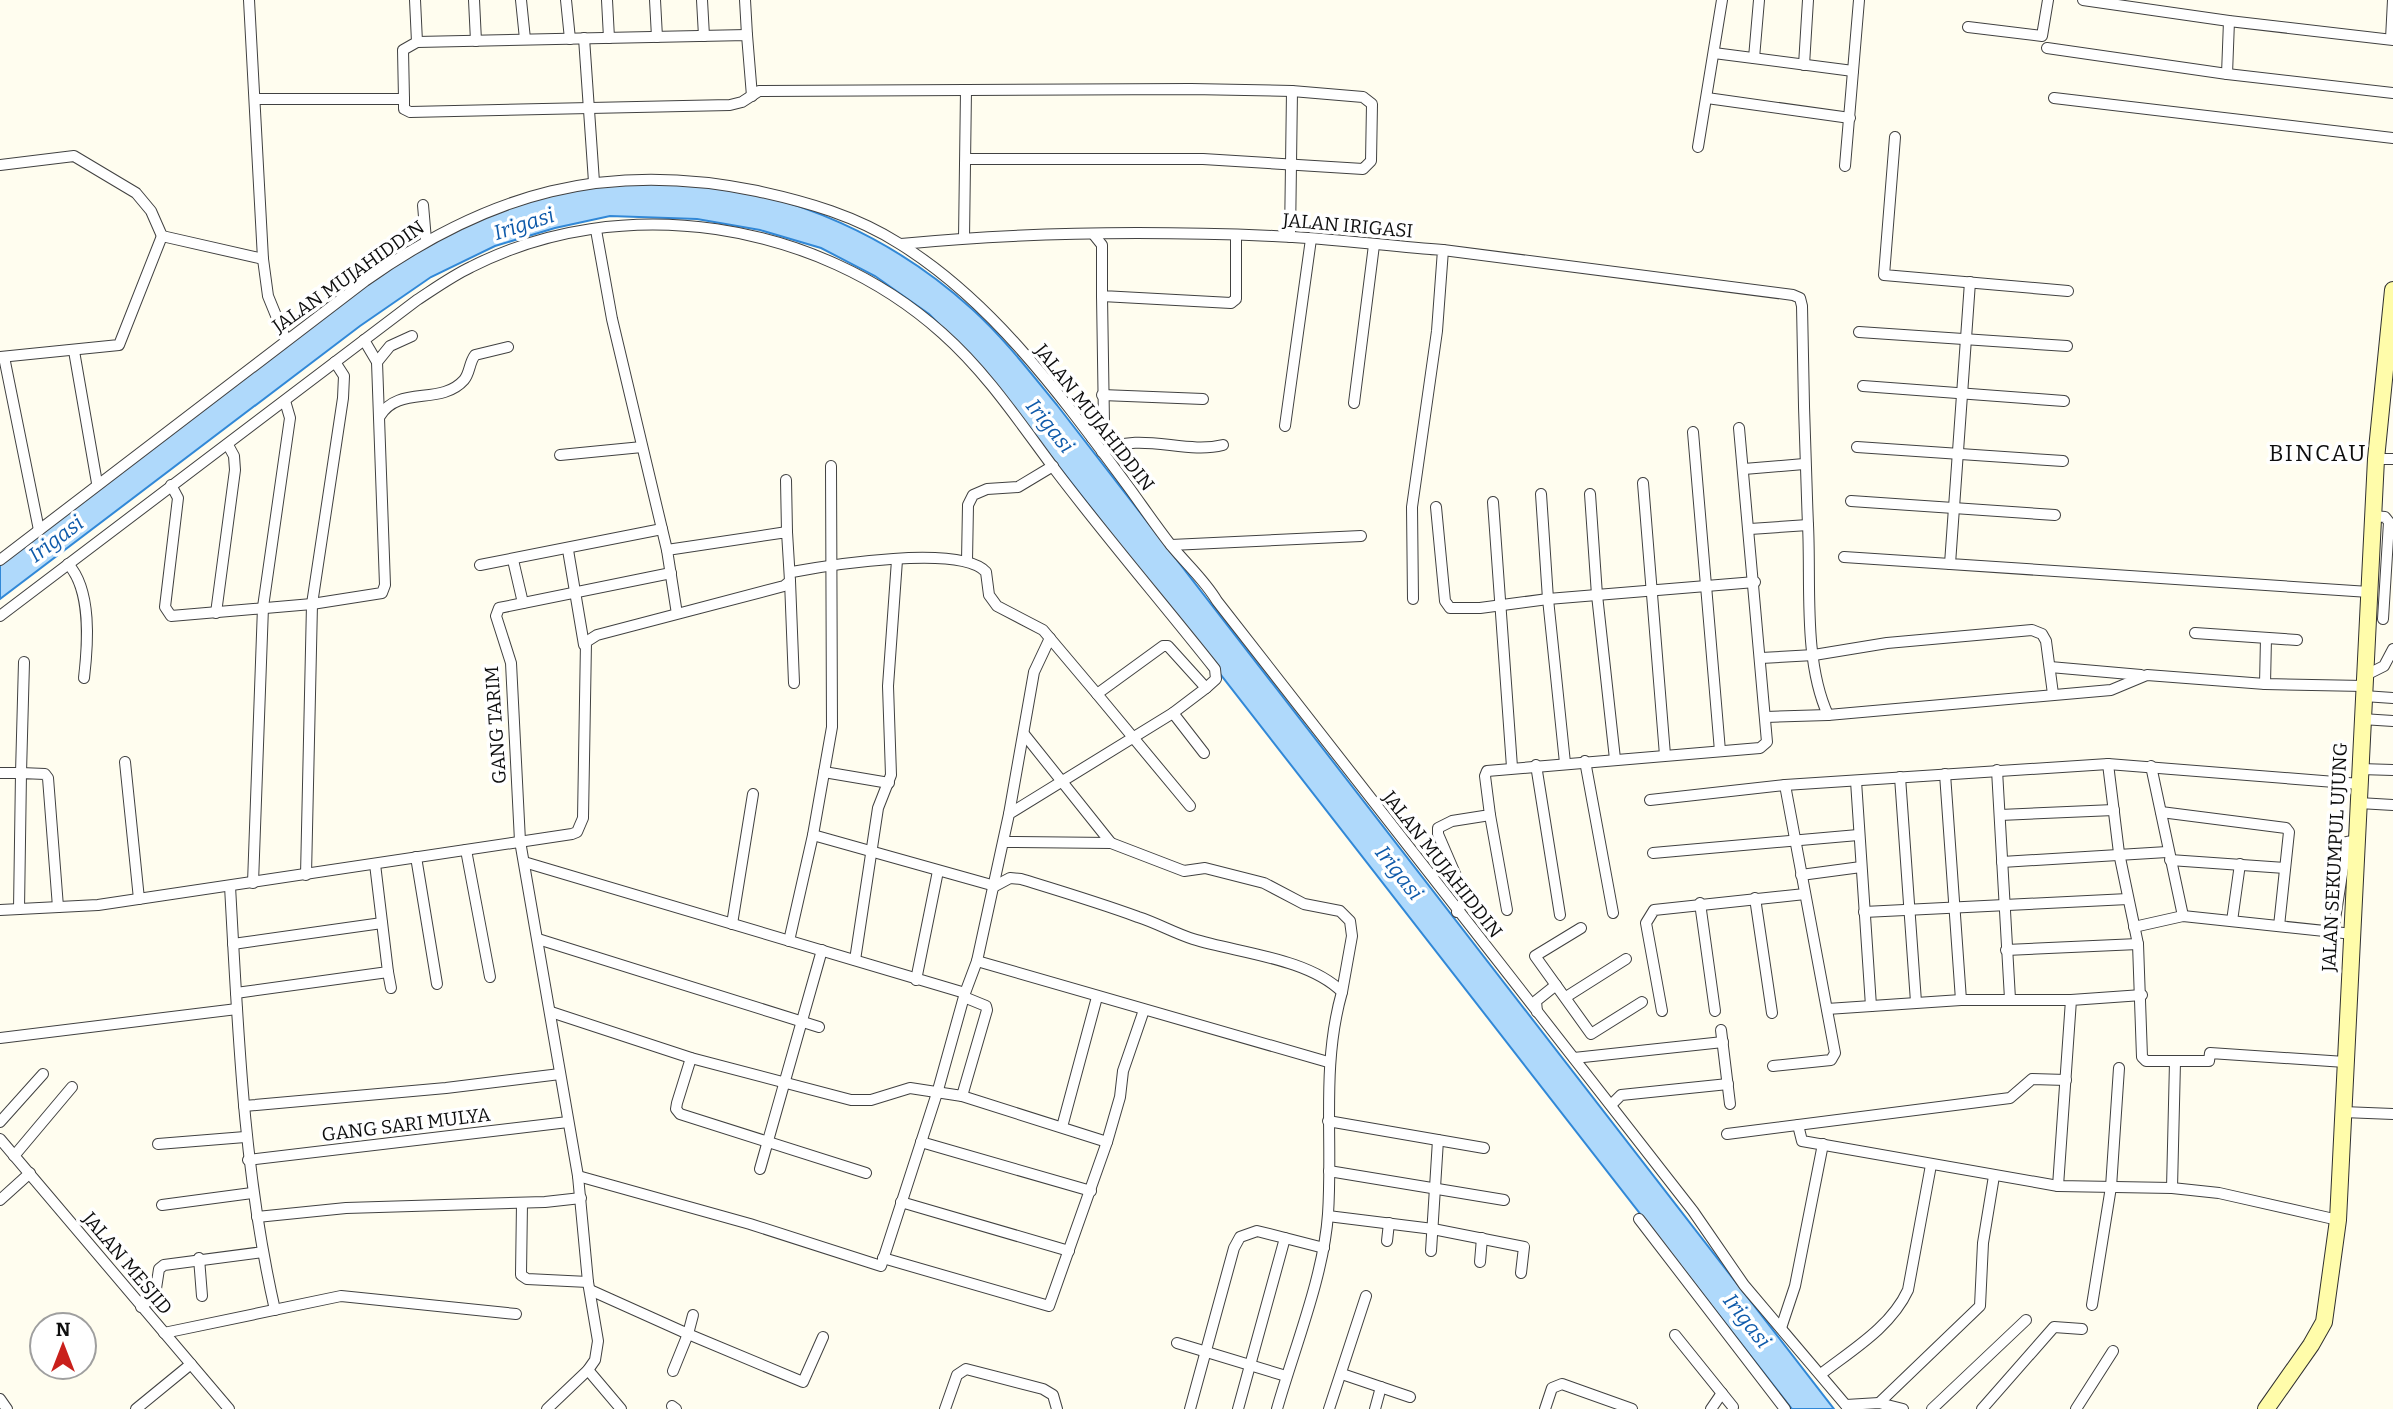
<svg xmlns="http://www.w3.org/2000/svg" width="2393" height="1409" viewBox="0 0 2393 1409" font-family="Bitter,serif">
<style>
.water{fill:#afd9fb;stroke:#3188d7;stroke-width:2}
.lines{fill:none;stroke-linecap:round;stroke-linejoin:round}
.street-casing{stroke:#414141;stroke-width:12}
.secondary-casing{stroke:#303030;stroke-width:18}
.street{stroke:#fff;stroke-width:10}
.secondary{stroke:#fffcaa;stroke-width:16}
.labels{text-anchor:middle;stroke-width:7;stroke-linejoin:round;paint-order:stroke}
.street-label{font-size:19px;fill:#0e0e0e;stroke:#fff}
.water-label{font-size:21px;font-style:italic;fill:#0e5aaa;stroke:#fff}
.quarter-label{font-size:23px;letter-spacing:2px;fill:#0e0e0e;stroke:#fff}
</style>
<rect width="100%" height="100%" fill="#fffdef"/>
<!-- water -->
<path class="water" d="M619 184C642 184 666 183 689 184 793 191 895 239 972 309 1004 338 1030 372 1057 405L1834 1409H1792L979 364 929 314 875 276 821 248 760 230 697 219 610 216 555 228 495 246 431 277 360 326 0 599V560L367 281 475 218 559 192Z"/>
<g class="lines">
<defs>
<g id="street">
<polyline points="249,0 263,259 268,296 286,340"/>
<polyline points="474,0 476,41"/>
<polyline points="521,0 525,39"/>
<polyline points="566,0 570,39"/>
<polyline points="607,0 609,38"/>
<polyline points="655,0 657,37"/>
<polyline points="702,0 704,36"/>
<polyline points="745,0 747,35"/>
<polyline points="2083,0 2229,21 2393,40"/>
<polyline points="1968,27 2042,36 2048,0"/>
<polyline points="584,38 594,182"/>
<polyline points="2391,39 2393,0"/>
<polyline points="417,42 747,35 752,96"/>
<polyline points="2047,48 2227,74 2393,93"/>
<polyline points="1714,53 1853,71"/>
<polyline points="1754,58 1759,0"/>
<polyline points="1804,65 1808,0"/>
<polyline points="2227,74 2229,21"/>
<polyline points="1707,98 1850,118"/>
<polyline points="2054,98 2393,138"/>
<polyline points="256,99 404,99 404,109 410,112 730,105 742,102 759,91 966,90"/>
<polyline points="404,99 403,50 417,42 415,0"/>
<polyline points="1895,137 1884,275 2068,291"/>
<polyline points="1698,147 1722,0"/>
<polyline points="0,165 74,156 136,193 151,211 162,236"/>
<polyline points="1845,166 1859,0"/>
<polyline points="423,205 426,240"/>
<polyline points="596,230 612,319 667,550"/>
<polyline points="1094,235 1102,245 1102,296 1231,303 1236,299 1236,236"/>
<polyline points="1290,237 1292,91"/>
<polyline points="964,238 966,90 1191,89 1292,91 1363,97 1372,104 1371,161 1363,169 1203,159 966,159"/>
<path d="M901 244C1021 232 1152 231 1273 236 1330 238 1387 246 1443 250L1437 331 1412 507 1413 599"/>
<path d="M1443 250 1793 295 1800 298 1802 306C1803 379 1805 452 1808 525 1811 584 1803 660 1828 715L2111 690 2147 675 2265 684 2364 686"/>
<polyline points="1970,282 1950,564 2369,592"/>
<polyline points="1859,332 2067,346"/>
<polyline points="74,351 97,483"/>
<polyline points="0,357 119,345 162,236 263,259"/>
<polyline points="4,357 39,530"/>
<polyline points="377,362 390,346 412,336"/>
<polyline points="1863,386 2064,401"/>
<polyline points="1102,395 1203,399"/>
<polyline points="1354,403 1374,245"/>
<path d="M380 416C398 385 441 406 464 380 470 373 469 363 475 355L508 347"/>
<polyline points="1285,426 1311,239"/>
<polyline points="1693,432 1720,751"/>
<polyline points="1092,438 1104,423 1102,296"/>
<polyline points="1857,447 2063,461"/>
<path d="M1102 452C1139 430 1183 455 1223 445"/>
<polyline points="560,455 642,447"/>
<polyline points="2376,459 2393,459"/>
<polyline points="1744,469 1804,464"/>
<polyline points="786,480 787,532"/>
<polyline points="1643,483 1665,755"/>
<polyline points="171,485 178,498 165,607 171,616 312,604 382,593 385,585 377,362 364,340"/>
<polyline points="1541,494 1548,599 1565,763"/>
<polyline points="1590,494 1597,595 1615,759"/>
<polyline points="1851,501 2055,515"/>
<polyline points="1493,502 1512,767"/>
<polyline points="1436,507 1445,601 1450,608 1480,608 1548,599 1755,582"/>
<polyline points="2373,516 2385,517 2389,522 2383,619"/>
<polyline points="1750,529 1808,525"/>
<polyline points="1171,545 1361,536"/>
<polyline points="568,550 584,645"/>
<polyline points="1844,557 1950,564"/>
<path d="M0 560 365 281C489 193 606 160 757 191 808 202 856 216 900 244 995 303 1064 400 1130 489 1143 507 1156 526 1170 544 1186 564 1204 579 1217 601L1693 1211 1744 1285 1849 1409"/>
<polyline points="513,560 523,603"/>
<polyline points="967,561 968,505 973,495 987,489 1018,487 1053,466"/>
<path d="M68 564C92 590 88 644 84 678"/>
<polyline points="480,565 662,529"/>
<path d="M792 572C830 565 960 544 986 572L989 595 997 606 1043 630 1097 694"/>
<polyline points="790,581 794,683"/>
<polyline points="216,613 235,470 234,456 228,445"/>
<path d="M0 616 417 300C434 289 452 276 471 267 622 190 817 221 942 333 986 372 1018 420 1053 467 1105 536 1162 602 1215 669L1216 679 1206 688"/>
<polyline points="2195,633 2297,640"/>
<polyline points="1761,658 1814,655 1887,643 2032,630 2042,634 2046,641 2053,694"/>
<polyline points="2050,667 2141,675"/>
<polyline points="2364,676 2384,666 2393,649"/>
<polyline points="2265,684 2266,638"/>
<polyline points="2364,696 2393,698"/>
<polyline points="1173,713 1206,688 1168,646 1163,646 1097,694 1190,806"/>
<polyline points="1766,717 1828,715"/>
<polyline points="2362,719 2393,721"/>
<polyline points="1024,734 1111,843"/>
<polyline points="1585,761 1613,913"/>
<polyline points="125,762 139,899"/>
<polyline points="2108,764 2119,853 2138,944 2142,1057 2146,1061 2209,1061 2210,1053 2345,1062"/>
<polyline points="1536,765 1560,915"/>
<polyline points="2151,766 2183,916"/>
<polyline points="2360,769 2393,770"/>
<polyline points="1997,770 2010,999"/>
<polyline points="824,772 889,783"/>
<polyline points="0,773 21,773 24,662"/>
<polyline points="1945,774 1961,1000"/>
<polyline points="1900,777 1916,1002"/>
<polyline points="1856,781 1871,1006"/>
<polyline points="1650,800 1785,785 2108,764 2360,784"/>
<polyline points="2359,803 2393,805"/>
<polyline points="2161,812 2286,828 2289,832 2279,926"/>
<polyline points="1009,814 1034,672 1050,638"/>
<polyline points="1490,815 1507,910"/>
<polyline points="2000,815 2114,810"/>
<path d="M813 835 995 886 1010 878 1021 879C1060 891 1100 903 1138 917 1157 923 1174 933 1193 939 1238 953 1308 958 1342 992 1321 1066 1333 1139 1328 1214 1324 1275 1294 1349 1277 1409"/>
<polyline points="1005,842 1111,843 1184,871 1205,868 1264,883 1304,904 1340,911 1350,921 1352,936 1342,992"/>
<polyline points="466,850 490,977"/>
<polyline points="1653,853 1858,835"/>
<polyline points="416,857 437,984"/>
<polyline points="2170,860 2285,868"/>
<polyline points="524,862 965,993 977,961 1009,814 1173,713 1204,753"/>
<polyline points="2002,862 2167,852"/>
<polyline points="306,875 312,604 343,398 344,376 335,362"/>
<polyline points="1801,875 1861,867"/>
<polyline points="253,883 263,607 290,418 285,401"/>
<path d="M230 886C238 1029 243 1170 275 1310"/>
<polyline points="1755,898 1772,1013"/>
<polyline points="1700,903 1715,1011"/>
<polyline points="19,909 21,773 45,774 48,778 58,907"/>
<path d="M0 910 98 905 572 834 577 832 583 818 586 642 597 635C659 619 722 602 784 586L790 581 787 532 667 550 677 614"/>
<polyline points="1457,912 1463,902 1463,892 1438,834 1438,828 1452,821 1490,815 1485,776 1487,771 1760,748 1767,742 1739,428"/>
<polyline points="1864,912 2128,899"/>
<polyline points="2232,921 2240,864"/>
<polyline points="732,924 753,794"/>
<polyline points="2134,927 2183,916 2353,934"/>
<polyline points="1581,928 1535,956 1591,1034 1642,1002"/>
<polyline points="2333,932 2347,842 2358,840"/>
<polyline points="538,939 819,1027"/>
<polyline points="789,941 813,835 832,727 831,466"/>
<polyline points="233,944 382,923"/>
<polyline points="2006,950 2138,944"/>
<polyline points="855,960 878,808 891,775 888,686 897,560"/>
<polyline points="977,961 1328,1062"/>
<polyline points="388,972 391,988"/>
<polyline points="916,980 938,871"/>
<polyline points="236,993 388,972 375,864"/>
<polyline points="1566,997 1626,959"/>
<polyline points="1827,1009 1961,1000 2071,1000"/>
<polyline points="1662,1011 1646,923 1654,910 1805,894"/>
<polyline points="551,1012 691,1058 851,1100 871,1100 910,1088 962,1096 987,1010 986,1006 964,997"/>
<polyline points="1537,1012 1536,1001 1556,985"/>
<polyline points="1721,1030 1730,1104"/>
<polyline points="0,1038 237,1009"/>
<polyline points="691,1058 677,1103 676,1109 680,1114 866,1173"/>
<polyline points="1574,1058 1723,1042"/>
<polyline points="1773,1066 1831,1060 1835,1053 1785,785"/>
<polyline points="962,1096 1107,1142"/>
<polyline points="1611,1105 1621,1095 1728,1084"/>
<polyline points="244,1106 446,1088 560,1074"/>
<polyline points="2343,1112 2393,1114"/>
<polyline points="1328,1121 1484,1148"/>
<polyline points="0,1122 43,1074"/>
<polyline points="1798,1125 1802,1141 2058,1186 2172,1188 2219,1193 2338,1220"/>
<polyline points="1062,1127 1097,997"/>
<polyline points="1727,1134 2010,1098 2032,1079 2066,1080"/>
<polyline points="0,1139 229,1409"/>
<polyline points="921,1142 1091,1191"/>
<polyline points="158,1144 245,1137"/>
<polyline points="14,1156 72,1087"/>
<polyline points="248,1160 568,1122"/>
<polyline points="760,1169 822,950"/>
<polyline points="1329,1171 1504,1200"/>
<polyline points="578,1176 750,1224 881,1266 938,1090 965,993"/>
<polyline points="2058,1186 2071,1000 2142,995"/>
<polyline points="2172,1188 2175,1062"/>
<polyline points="0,1200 30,1173"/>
<polyline points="901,1202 1069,1251"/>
<polyline points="522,1203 521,1275 527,1279 588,1282"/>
<polyline points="162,1205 252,1193"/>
<polyline points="1328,1216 1433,1229 1524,1247 1521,1273"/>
<polyline points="257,1217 346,1208 545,1202 581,1198"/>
<polyline points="1639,1219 1785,1409"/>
<polyline points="1387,1241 1389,1223"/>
<polyline points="1431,1251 1438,1140"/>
<polyline points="199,1258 202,1296"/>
<polyline points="883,1258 1049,1306 1107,1142 1120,1097 1123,1071 1144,1010"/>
<polyline points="1480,1262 1482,1238"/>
<polyline points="590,1290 688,1334 693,1315"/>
<polyline points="2092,1305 2111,1187 2119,1068"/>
<polyline points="141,1307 155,1295 159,1269 164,1265 263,1252"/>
<polyline points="1781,1328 1795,1286 1823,1144"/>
<polyline points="164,1333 341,1296 516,1314"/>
<polyline points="1675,1335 1733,1407"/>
<polyline points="1177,1343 1286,1376"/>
<polyline points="588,1370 621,1409"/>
<polyline points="673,1371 688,1334 803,1382 823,1337"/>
<polyline points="1342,1374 1410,1397"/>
<path d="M1821 1374C1852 1350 1891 1327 1908 1290L1931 1165"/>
<polyline points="0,1399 7,1409"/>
<polyline points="1879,1403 1980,1306 1983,1243 1994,1176"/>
<polyline points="1846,1405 1879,1403 1903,1409"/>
<polyline points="672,1406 676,1409"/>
<polyline points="136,1409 191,1364"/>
<polyline points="547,1409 588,1370 595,1360 598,1341 588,1282 578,1176 520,841 511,663 496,616 499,608 671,573"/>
<polyline points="945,1409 957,1375 966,1369 1043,1389 1053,1395 1057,1409"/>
<polyline points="1190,1409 1234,1248 1240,1237 1257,1231 1285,1238"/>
<polyline points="1238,1409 1285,1238 1324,1248"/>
<polyline points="1329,1409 1366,1296"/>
<polyline points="1375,1409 1381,1387"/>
<polyline points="1545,1409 1552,1388 1562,1384 1632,1409"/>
<polyline points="1711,1409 1722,1393"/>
<polyline points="1932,1409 2026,1320"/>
<polyline points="1982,1409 2054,1327 2082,1329"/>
<polyline points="2076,1409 2113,1351"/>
</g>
<polyline id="secondary" points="2266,1409 2311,1345 2324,1322 2338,1220 2376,459 2393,290"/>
</defs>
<!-- street casing -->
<use href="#street" class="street-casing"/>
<!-- secondary casing -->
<use href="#secondary" class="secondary-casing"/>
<!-- street -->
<use href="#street" class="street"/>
<!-- secondary -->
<use href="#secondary" class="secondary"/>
</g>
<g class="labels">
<!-- street labels -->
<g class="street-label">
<text transform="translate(1348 225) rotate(5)" y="7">JALAN IRIGASI</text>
<text transform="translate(348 276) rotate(-35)" y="7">JALAN MUJAHIDDIN</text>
<text transform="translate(1095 417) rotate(52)" y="7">JALAN MUJAHIDDIN</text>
<text transform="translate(495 725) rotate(-94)" y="7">GANG TARIM</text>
<text transform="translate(2334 857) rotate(-87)" y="7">JALAN SEKUMPUL UJUNG</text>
<text transform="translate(1443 864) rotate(52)" y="7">JALAN MUJAHIDDIN</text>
<text transform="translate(406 1124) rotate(-7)" y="7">GANG SARI MULYA</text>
<text transform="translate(128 1263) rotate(50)" y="7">JALAN MESJID</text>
</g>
<!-- water labels -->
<g class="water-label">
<text transform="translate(524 224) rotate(-18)" y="7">Irigasi</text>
<text transform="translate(1050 426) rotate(51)" y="7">Irigasi</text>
<text transform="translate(56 539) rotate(-37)" y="7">Irigasi</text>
<text transform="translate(1399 873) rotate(52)" y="7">Irigasi</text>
<text transform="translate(1747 1321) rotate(52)" y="7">Irigasi</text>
</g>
<!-- quarter labels -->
<g class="quarter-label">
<text x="2318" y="461">BINCAU</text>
</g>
</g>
<!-- north arrow -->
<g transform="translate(63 1346)"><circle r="33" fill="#ffffff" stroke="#9f9f9f" stroke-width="2"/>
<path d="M0-5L12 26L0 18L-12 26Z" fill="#c9201b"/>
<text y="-10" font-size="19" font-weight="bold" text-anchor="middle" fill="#0e0e0e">N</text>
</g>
</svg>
